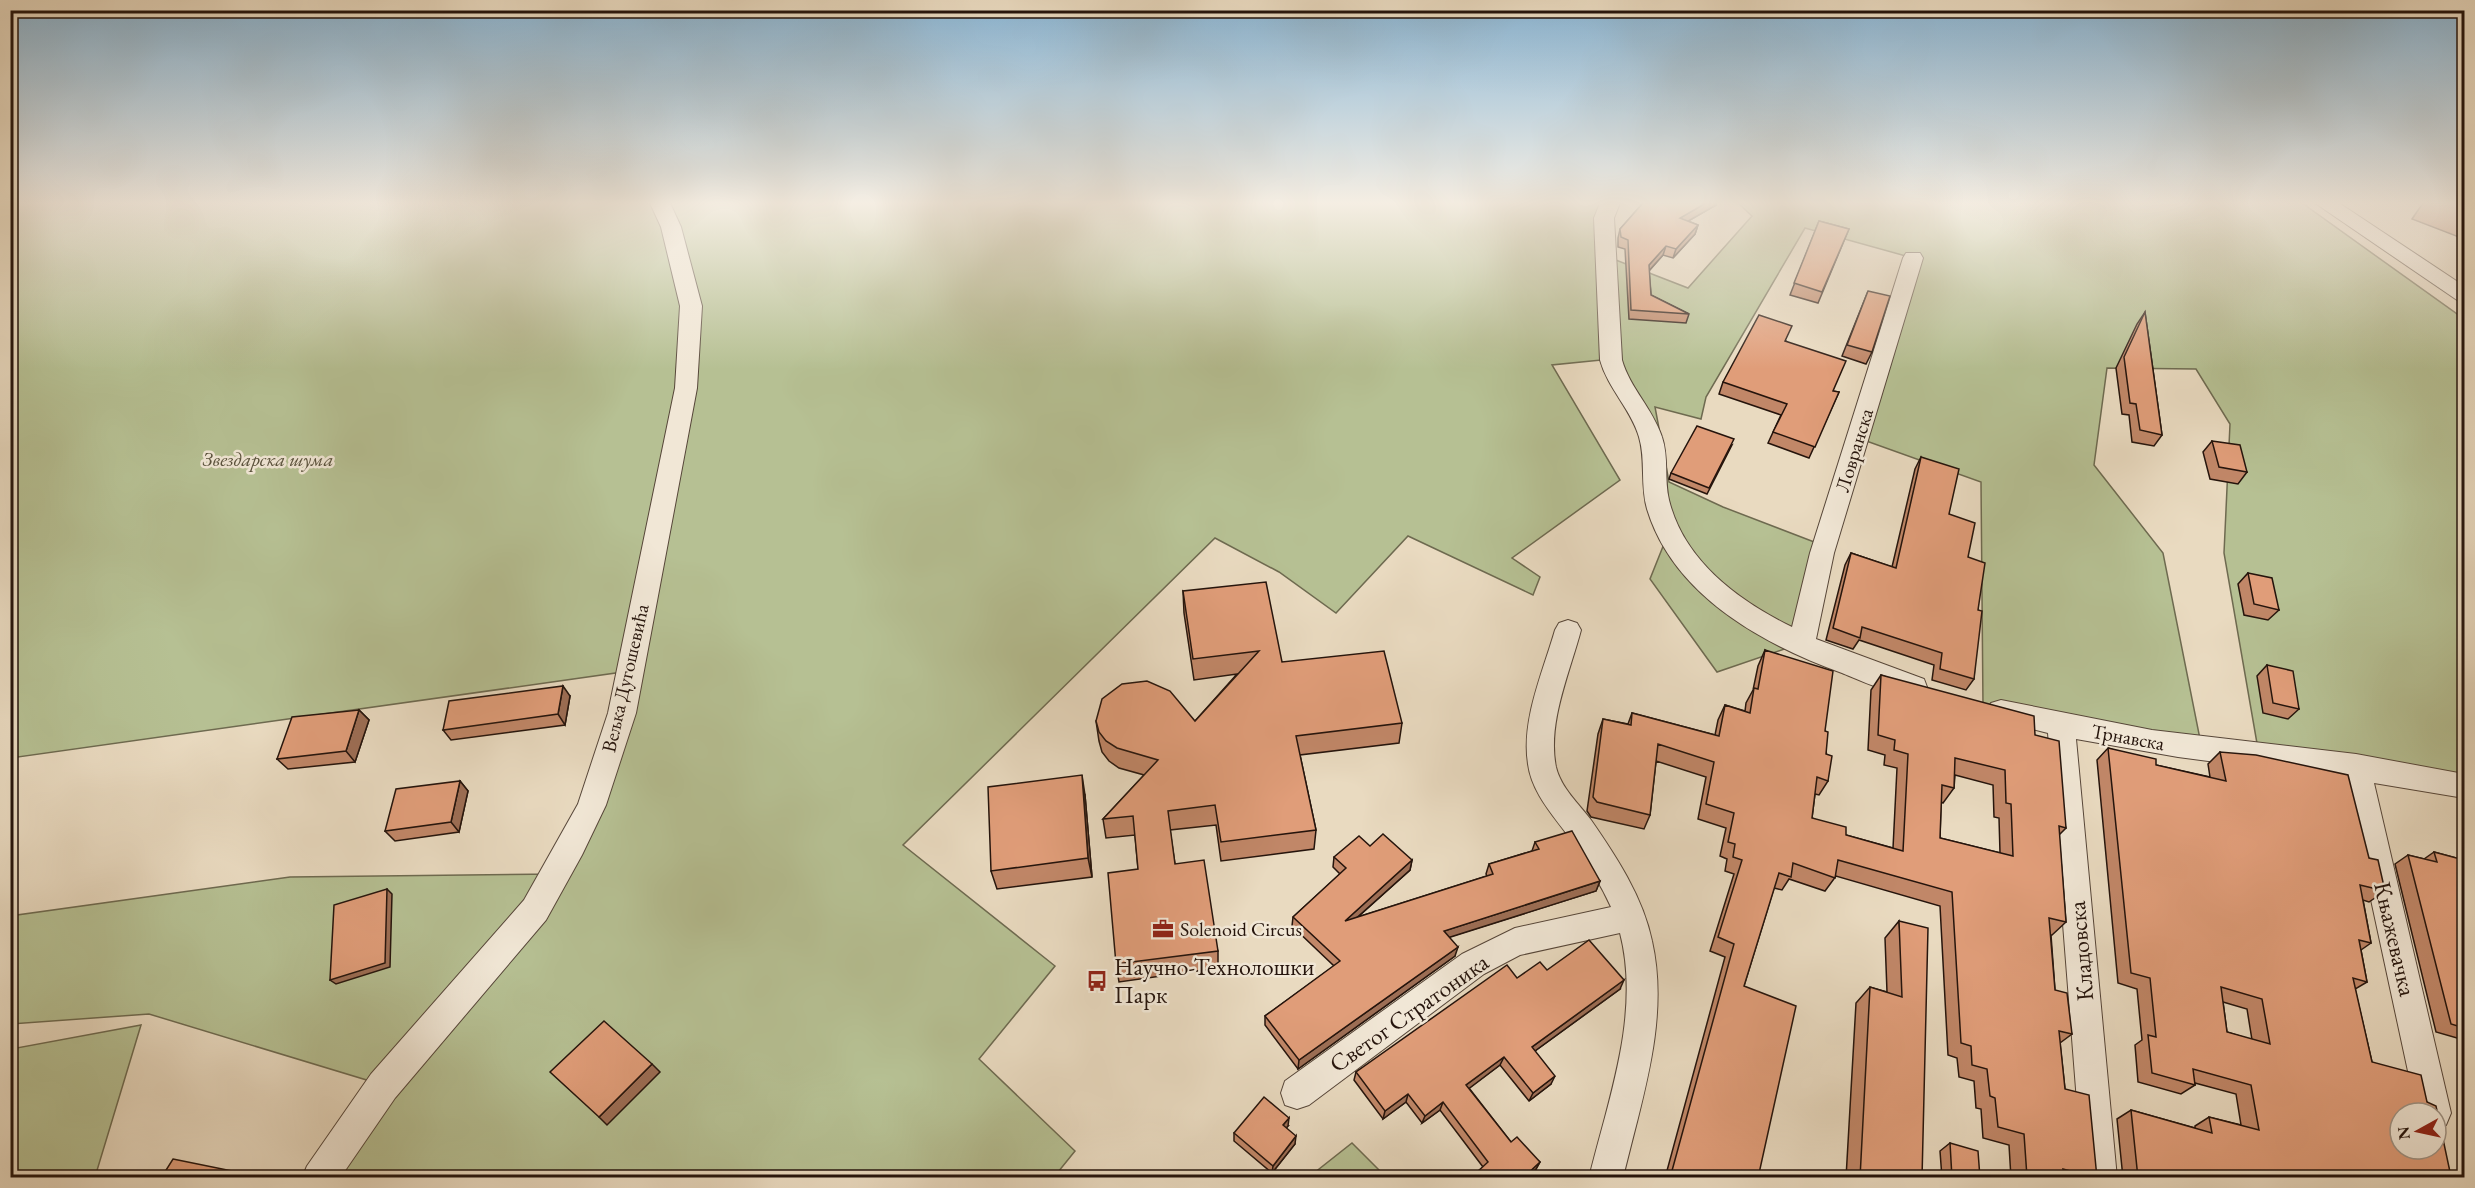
<svg xmlns="http://www.w3.org/2000/svg" width="2475" height="1188" viewBox="0 0 2475 1188" font-family="'EB Garamond',serif">
<style>
.green{fill:#b6c093;stroke:#6e6a50;stroke-width:1.5;fill-rule:evenodd}
.lines{fill:none;stroke-linecap:round;stroke-linejoin:round}
.minor-casing{stroke:#564639;stroke-width:2}
.minor{fill:#f1e7d6;fill-rule:evenodd}
.wall{fill:#c18768;stroke:#25140c;stroke-width:1.5;fill-rule:evenodd}
.shaded-wall{fill:#9d6e55;stroke:#25140c;stroke-width:1.5}
.building{fill:#e09d79;stroke:#25140c;stroke-width:1.5;fill-rule:evenodd}
.labels{text-anchor:middle;stroke-width:5;stroke-linejoin:round;paint-order:stroke}
.street-label{font-size:20px;fill:#25140c;stroke:#f1e7d6}
.park-label{font-size:20px;font-style:italic;fill:#58503b;stroke:#f1e7d6}
.poi-label{font-size:20px;fill:#25140c;stroke:#f1e7d6;text-anchor:start}
.near-street-label{font-size:24px;fill:#25140c;stroke:#f1e7d6}
.near-poi-label{font-size:24px;fill:#25140c;stroke:#f1e7d6;text-anchor:start}
</style>
<rect width="100%" height="100%" fill="#e9dac0"/>
<filter id="stains"><feTurbulence type="fractalNoise" baseFrequency=".00333" numOctaves="4"/><feColorMatrix values="0 0 0 0 .2 0 0 0 0 .09 0 0 0 0 .02 0 0 0 .5 -.17"/></filter>
<radialGradient id="worn" r=".72"><stop offset=".6" stop-color="#630" stop-opacity="0"/><stop offset="1" stop-color="#630" stop-opacity=".3"/></radialGradient>
<!-- green -->
<g class="green">
<path d="M11 203H1610L1608 257 1688 288 1752 216 1738 203H2302L2464 319V784L2401 773 2259 755 2224 553 2230 424 2196 369 2107 368 2094 465 2163 553 2202 749 1983 706 1981 482 1858 438 1802 643 1717 672 1650 579 1668 534 1652 441 1611 359 1552 365 1620 480 1512 558 1540 577 1533 595 1408 536 1336 613 1279 572 1215 538 903 845 1055 966 979 1059 1075 1151 1054 1177H319L383 1085 149 1014 11 1024 10 916 290 877 557 874 623 672 11 758ZM1805 228 1913 258 1822 545 1723 507 1669 482 1655 407 1701 419 1706 397Z"/>
<polygon points="141,1025 95,1177 11,1177 11,1049"/>
<polygon points="1352,1143 1386,1177 1309,1177"/>
</g>
<g class="lines">
<defs>
<g id="minor">
<polygon points="650,203 670,203 681,227 702,306 697,388 636,713 606,805 582,855 546,920 395,1098 340,1178 302,1178 307,1166 371,1074 524,900 578,804 608,713 675,388 680,306 661,227"/>
<path d="M1600 203H1620L1614 218 1622 360C1630 388 1653 409 1662 437 1669 457 1664 480 1669 500 1684 561 1739 601 1792 627L1810 553 1903 258 1906 253H1920L1923 258 1834 553 1816 639 1924 679 1927 687 1924 695C1904 701 1862 681 1842 673 1762 644 1673 595 1647 509 1640 485 1646 460 1639 437 1631 409 1608 389 1600 360L1594 218Z"/>
<polygon points="2315,203 2339,203 2464,286 2464,302 2457,300"/>
<path d="M1568 620 1577 623 1581 630C1570 672 1547 723 1556 767 1561 788 1579 804 1591 820 1616 856 1643 897 1652 941 1670 1020 1641 1101 1623 1178H1589C1608 1100 1641 1014 1620 933L1520 955 1484 974 1309 1105 1297 1109 1285 1105 1281 1093 1285 1081 1462 954 1515 928 1611 907C1600 883 1586 861 1571 840 1555 817 1532 794 1528 764 1521 720 1543 672 1555 630L1559 623Z"/>
<polygon points="2001,700 2152,730 2356,754 2464,774 2464,798 2374,783 2451,1113 2446,1125 2436,1129 2436,1113 2417,1113 2345,779 2178,757 2076,739 2117,1178 2083,1178 2048,733 1991,719 1987,711 1991,703"/>
</g>
</defs>
<!-- minor casing -->
<use href="#minor" class="minor-casing"/>
<!-- minor -->
<use href="#minor" class="minor"/>
</g>
<!-- wall -->
<g class="wall">
<polygon points="1641,203 1716,203 1716,205 1688,221 1698,225 1695,234 1673,258 1663,255 1649,271 1651,295 1689,314 1686,323 1629,319 1625,249 1618,247 1618,238 1620,229 1642,204"/>
<polygon points="2423,203 2464,203 2464,239 2412,219"/>
<polygon points="1819,221 1849,229 1818,303 1790,295"/>
<polygon points="1868,291 1872,352 1866,364 1842,356"/>
<polygon points="2145,312 2162,435 2154,446 2132,442 2129,415 2122,414 2116,368 2137,324"/>
<polygon points="1786,341 1833,391 1839,392 1809,458 1768,443 1781,415 1719,394 1723,382"/>
<polygon points="2212,441 2247,472 2238,484 2210,479 2203,452"/>
<polygon points="1732,445 1707,494 1669,479 1671,473"/>
<polygon points="1921,457 1968,557 1978,610 1974,679 1966,690 1932,680 1934,665 1859,640 1853,649 1826,640 1845,565 1851,553 1892,567 1915,469"/>
<polygon points="2248,573 2279,610 2268,620 2244,615 2238,584"/>
<polygon points="1183,591 1282,662 1402,723 1399,743 1300,755 1316,830 1314,849 1221,861 1216,825 1170,830 1175,864 1218,951 1218,968 1119,982 1116,964 1138,869 1135,835 1106,838 1103,819 1144,775 1119,768 1109,761 1102,752 1099,741 1096,721 1195,721 1237,674 1194,680 1184,613"/>
<path d="M1765 650 1825 731 1828 781 1819 795 1815 794 1812 818 1846 835 1893 848 1897 768 1884 765 1885 755 1868 750 1871 690 1881 675 2035 735 2066 828 2059 835 2066 922 2052 935H2051L2055 990 2072 1034 2060 1043 2065 1089 2097 1178H2011L2009 1145 1983 1138 1981 1109 1976 1108 1974 1081 1959 1077 1957 1058 1948 1055 1940 906 1836 876 1825 891 1789 879 1782 890 1774 888 1744 986 1758 1178H1665L1725 957 1710 951 1734 874 1725 871 1727 859 1720 856 1726 828 1698 819 1706 777 1656 761 1650 815 1644 829 1591 817 1587 811 1598 734 1603 719 1628 724 1632 713 1715 735 1718 720 1725 705 1745 711 1746 703 1753 690 1758 666ZM1955 775 1993 785 1994 817 1999 818 2000 853 1940 838 1941 802 1943 803 1954 788Z"/>
<polygon points="2267,665 2299,709 2288,719 2263,713 2257,676"/>
<polygon points="570,696 565,725 451,740 443,730"/>
<polygon points="359,710 369,720 355,762 288,769 277,759"/>
<path d="M2108 748 2156 765 2210 777 2208 764 2220 752 2369 858 2385 891 2369 902 2363 900 2371 943 2361 950 2367 982 2355 989 2372 1062 2427 1102 2450 1172 2464 1178H2123L2117 1119 2131 1110 2195 1128V1126L2209 1117 2241 1125 2236 1094 2195 1083V1085L2181 1094 2138 1082 2135 1045 2142 1040 2137 989 2118 983 2097 760ZM2223 1002 2247 1009 2252 1040 2227 1032Z"/>
<polygon points="460,781 468,791 459,832 395,841 385,831"/>
<polygon points="1085,795 1092,877 997,889 991,871"/>
<polygon points="1535,842 1600,881 1596,891 1449,937 1455,956 1298,1069 1265,1025 1265,1016 1334,966 1292,926 1293,917 1340,874 1333,867 1334,857 1370,846 1412,860 1410,870 1358,917 1487,876 1486,874 1489,864 1532,851"/>
<polygon points="2434,852 2464,860 2464,1040 2436,1032 2395,864 2408,855 2424,859"/>
<polygon points="1899,921 1922,1178 1846,1178 1856,1003 1870,987 1887,992 1885,938"/>
<polygon points="1547,970 1620,989 1535,1051 1551,1084 1529,1101 1500,1065 1469,1088 1511,1142 1540,1162 1536,1169 1527,1178 1475,1178 1476,1173 1483,1167 1440,1110 1422,1123 1406,1102 1383,1119 1354,1080 1356,1072 1517,978"/>
<polygon points="1288,1126 1286,1128 1295,1144 1272,1173 1234,1141 1234,1133"/>
<polygon points="1950,1143 1980,1178 1942,1178 1940,1151"/>
</g>
<!-- shaded-wall -->
<g class="shaded-wall">
<polygon points="1706,203 1716,203 1716,205 1678,227 1680,218"/>
<polygon points="1698,225 1695,234 1673,258 1676,249"/>
<polygon points="1666,246 1663,255 1646,274 1649,265"/>
<polygon points="563,686 570,696 565,725 558,714"/>
<polygon points="359,710 369,720 355,762 346,751"/>
<polygon points="1082,775 1085,795 1092,877 1088,858"/>
<polygon points="460,781 468,791 459,832 451,822"/>
<polygon points="1412,860 1410,870 1343,930 1345,921"/>
<polygon points="1600,881 1596,891 1441,940 1444,931"/>
<polygon points="387,889 392,894 390,967 336,984 330,980"/>
<polygon points="1458,947 1455,956 1298,1069 1299,1060"/>
<polygon points="1624,980 1620,989 1528,1056 1532,1047"/>
<polygon points="1504,1057 1500,1065 1463,1093 1466,1085"/>
<polygon points="652,1064 660,1072 607,1125 599,1117"/>
<polygon points="1555,1076 1551,1084 1529,1101 1533,1093"/>
<polygon points="1408,1094 1406,1102 1383,1119 1385,1111"/>
<polygon points="1443,1102 1440,1110 1422,1123 1425,1116"/>
<polygon points="1289,1118 1288,1126 1282,1133 1283,1125"/>
<polygon points="1296,1136 1295,1144 1272,1173 1273,1166"/>
<polygon points="1540,1162 1536,1169 1527,1178 1523,1178"/>
<polygon points="247,1174 254,1178 245,1178"/>
</g>
<!-- building -->
<g class="building">
<polygon points="1643,203 1706,203 1680,218 1698,225 1676,249 1666,246 1649,265 1651,295 1689,314 1631,310 1628,240 1621,237 1620,229"/>
<polygon points="1819,221 1849,229 1822,292 1794,283"/>
<polygon points="1868,291 1890,296 1872,352 1847,345"/>
<polygon points="2145,312 2162,435 2140,430 2136,404 2130,403 2124,357"/>
<polygon points="1759,315 1792,326 1785,341 1846,361 1833,391 1839,392 1815,447 1773,432 1787,404 1723,382"/>
<polygon points="1697,426 1734,439 1709,488 1671,473"/>
<polygon points="2212,441 2240,445 2247,472 2219,467"/>
<polygon points="1921,457 1959,469 1949,514 1975,523 1968,557 1985,563 1978,610 1982,611 1974,679 1940,669 1942,653 1862,627 1860,638 1833,628 1851,553 1896,568"/>
<polygon points="2248,573 2272,578 2279,610 2254,604"/>
<polygon points="1266,582 1282,662 1384,651 1402,723 1296,736 1316,830 1221,842 1215,805 1168,811 1175,864 1204,860 1218,951 1116,964 1108,873 1138,869 1133,816 1103,819 1158,760 1117,748 1106,741 1099,732 1096,721 1102,699 1122,684 1147,681 1170,691 1195,721 1259,651 1193,659 1183,591"/>
<path d="M1765 650 1833 671 1825 731 1828 732 1826 754 1832 756 1828 781 1817 777 1812 818 1846 827V835L1903 851 1908 754 1894 750 1895 740 1878 735 1881 675 2034 716 2035 735 2059 741 2066 828 2059 826 2066 922 2049 918 2055 990 2067 993 2072 1034 2059 1031 2065 1089 2089 1095 2097 1178 2063 1169 2064 1178 2027 1177 2024 1134 1998 1127 1995 1098 1990 1096 1987 1069 1972 1065 1971 1046 1961 1043 1952 892 1838 860 1835 878 1793 863 1791 877 1779 873 1744 986 1796 1006 1758 1178H1670L1734 944 1718 937 1742 860 1733 857 1735 844 1728 842 1734 813 1706 804 1714 762 1658 744 1650 815 1597 802 1593 797 1603 719 1631 725 1632 713 1719 736 1725 705 1750 713 1754 688 1758 689ZM1955 758 2005 770 2006 803 2011 804 2013 856 1940 838 1942 785 1954 788Z"/>
<polygon points="2267,665 2293,671 2299,709 2273,703"/>
<polygon points="563,686 558,714 443,730 449,701"/>
<polygon points="359,710 346,751 277,759 292,717"/>
<path d="M2108 748 2156 759V765L2226 781 2220 752 2256 755 2348 775 2369 858 2378 860 2385 891 2360 885 2371 943 2359 940 2367 982 2353 978 2372 1062 2421 1075 2427 1102 2436 1106 2450 1172H2464V1178H2297L2285 1174V1178H2138L2131 1110 2212 1133 2209 1117 2259 1130 2251 1085 2193 1069 2195 1085 2152 1073 2148 1035 2156 1037 2150 978 2131 973ZM2221 987 2262 999 2270 1044 2227 1032ZM2400 1113H2436V1149H2400Z"/>
<polygon points="1082,775 1088,858 991,871 988,787"/>
<polygon points="460,781 451,822 385,831 396,789"/>
<polygon points="1572,831 1600,881 1444,931 1458,947 1299,1060 1265,1016 1340,961 1293,917 1346,868 1334,857 1359,836 1370,846 1383,834 1412,860 1345,921 1493,874 1489,864 1539,849 1535,842"/>
<polygon points="2434,852 2464,860 2464,1028 2451,1024 2408,855 2437,862"/>
<polygon points="387,889 385,963 330,980 334,905"/>
<polygon points="1899,921 1928,928 1922,1178 1860,1178 1870,987 1902,997"/>
<polygon points="1589,940 1624,980 1532,1047 1555,1076 1533,1093 1504,1057 1466,1085 1511,1142 1517,1137 1540,1162 1523,1178 1480,1178 1476,1173 1488,1162 1443,1102 1425,1116 1408,1094 1385,1111 1356,1072 1507,965 1517,978 1540,962 1547,970"/>
<polygon points="604,1021 652,1064 599,1117 550,1072"/>
<polygon points="1264,1097 1289,1118 1283,1125 1296,1136 1273,1166 1234,1133"/>
<polygon points="1950,1143 1978,1151 1980,1178 1952,1178"/>
<polygon points="173,1159 247,1174 245,1178 161,1178"/>
</g>
<!-- sky -->
<linearGradient id="sky" x2="0" y2="1"><stop stop-color="#89b6d6"/><stop offset="0.55" stop-color="#f5eee3"/><stop offset="1" stop-color="#f5eee3" stop-opacity="0"/></linearGradient>
<rect width="2475" height="369" fill="url(#sky)"/>
<!-- icons -->
<defs>
<symbol id="office-bare" viewBox="-9 -9 18 18"><path d="M-6-3h4V-5.5h4V-3h4V5H-6ZM-1-4.5V-3h2v-1.5ZM-6 0V1H6V0Z" fill="#8f2418" stroke="#f1e7d6" stroke-width="2.5" paint-order="stroke"/></symbol>
<symbol id="bus-bare" viewBox="-9 -9 18 18"><path d="M-5-6H5V4H4V6H2V4H-2V6H-4V4H-5ZM-3.5-4V0h7V-4ZM-3.5 1.2v1.5H-2V1.2ZM2 1.2v1.5H3.5V1.2Z" fill="#8f2418" stroke="#f1e7d6" stroke-width="2.5" paint-order="stroke"/></symbol>
</defs>
<g fill-rule="evenodd">
<use href="#office-bare" x="1148" y="914" width="30" height="30"/>
<use href="#bus-bare" x="1082" y="966" width="30" height="30"/>
</g>
<g class="labels">
<!-- street labels -->
<g class="street-label">
<text transform="translate(1854 450) rotate(-73)" y="7">Ловранска</text>
<text transform="translate(625 678) rotate(-77)" y="7">Вељка Дугошевића</text>
<text transform="translate(2128 737) rotate(10)" y="7">Трнавска</text>
</g>
<!-- park labels -->
<g class="park-label">
<text x="268" y="466">Звездарска шума</text>
</g>
<!-- poi labels -->
<g class="poi-label">
<text x="1180" y="936">Solenoid Circus</text>
</g>
<!-- near-street labels -->
<g class="near-street-label">
<text transform="translate(2395 939) rotate(77)" y="8">Књажевачка</text>
<text transform="translate(2081 951) rotate(-95)" y="8">Кладовска</text>
<text transform="translate(1409 1013) rotate(-35)" y="8">Светог Стратоника</text>
</g>
<!-- near-poi labels -->
<g class="near-poi-label">
<text x="1114" y="975">Научно-Технолошки<tspan x="1114" dy="28">Парк</tspan></text>
</g>
</g>
<!-- margin -->
<rect width="2475" height="1188" fill="none" stroke="#e9dac0" stroke-width="36"/>
<rect x="12" y="12" width="2451" height="1164" fill="none" stroke="#25140c" stroke-width="3"/>
<rect x="18" y="18" width="2439" height="1152" fill="none" stroke="#25140c" stroke-width="1.5"/>
<!-- north arrow -->
<g transform="translate(2418 1131) rotate(262)"><circle r="28" fill="#f1e7d6" stroke="#9f9385" stroke-width="1.5"/>
<path d="M0-4.5L10 22L0 15L-10 22Z" fill="#8f2418"/>
<text y="-9" font-size="16" font-weight="bold" text-anchor="middle" fill="#25140c">N</text>
</g>
<rect width="100%" height="100%" filter="url(#stains)"/>
<rect width="100%" height="100%" fill="url(#worn)"/>
</svg>
